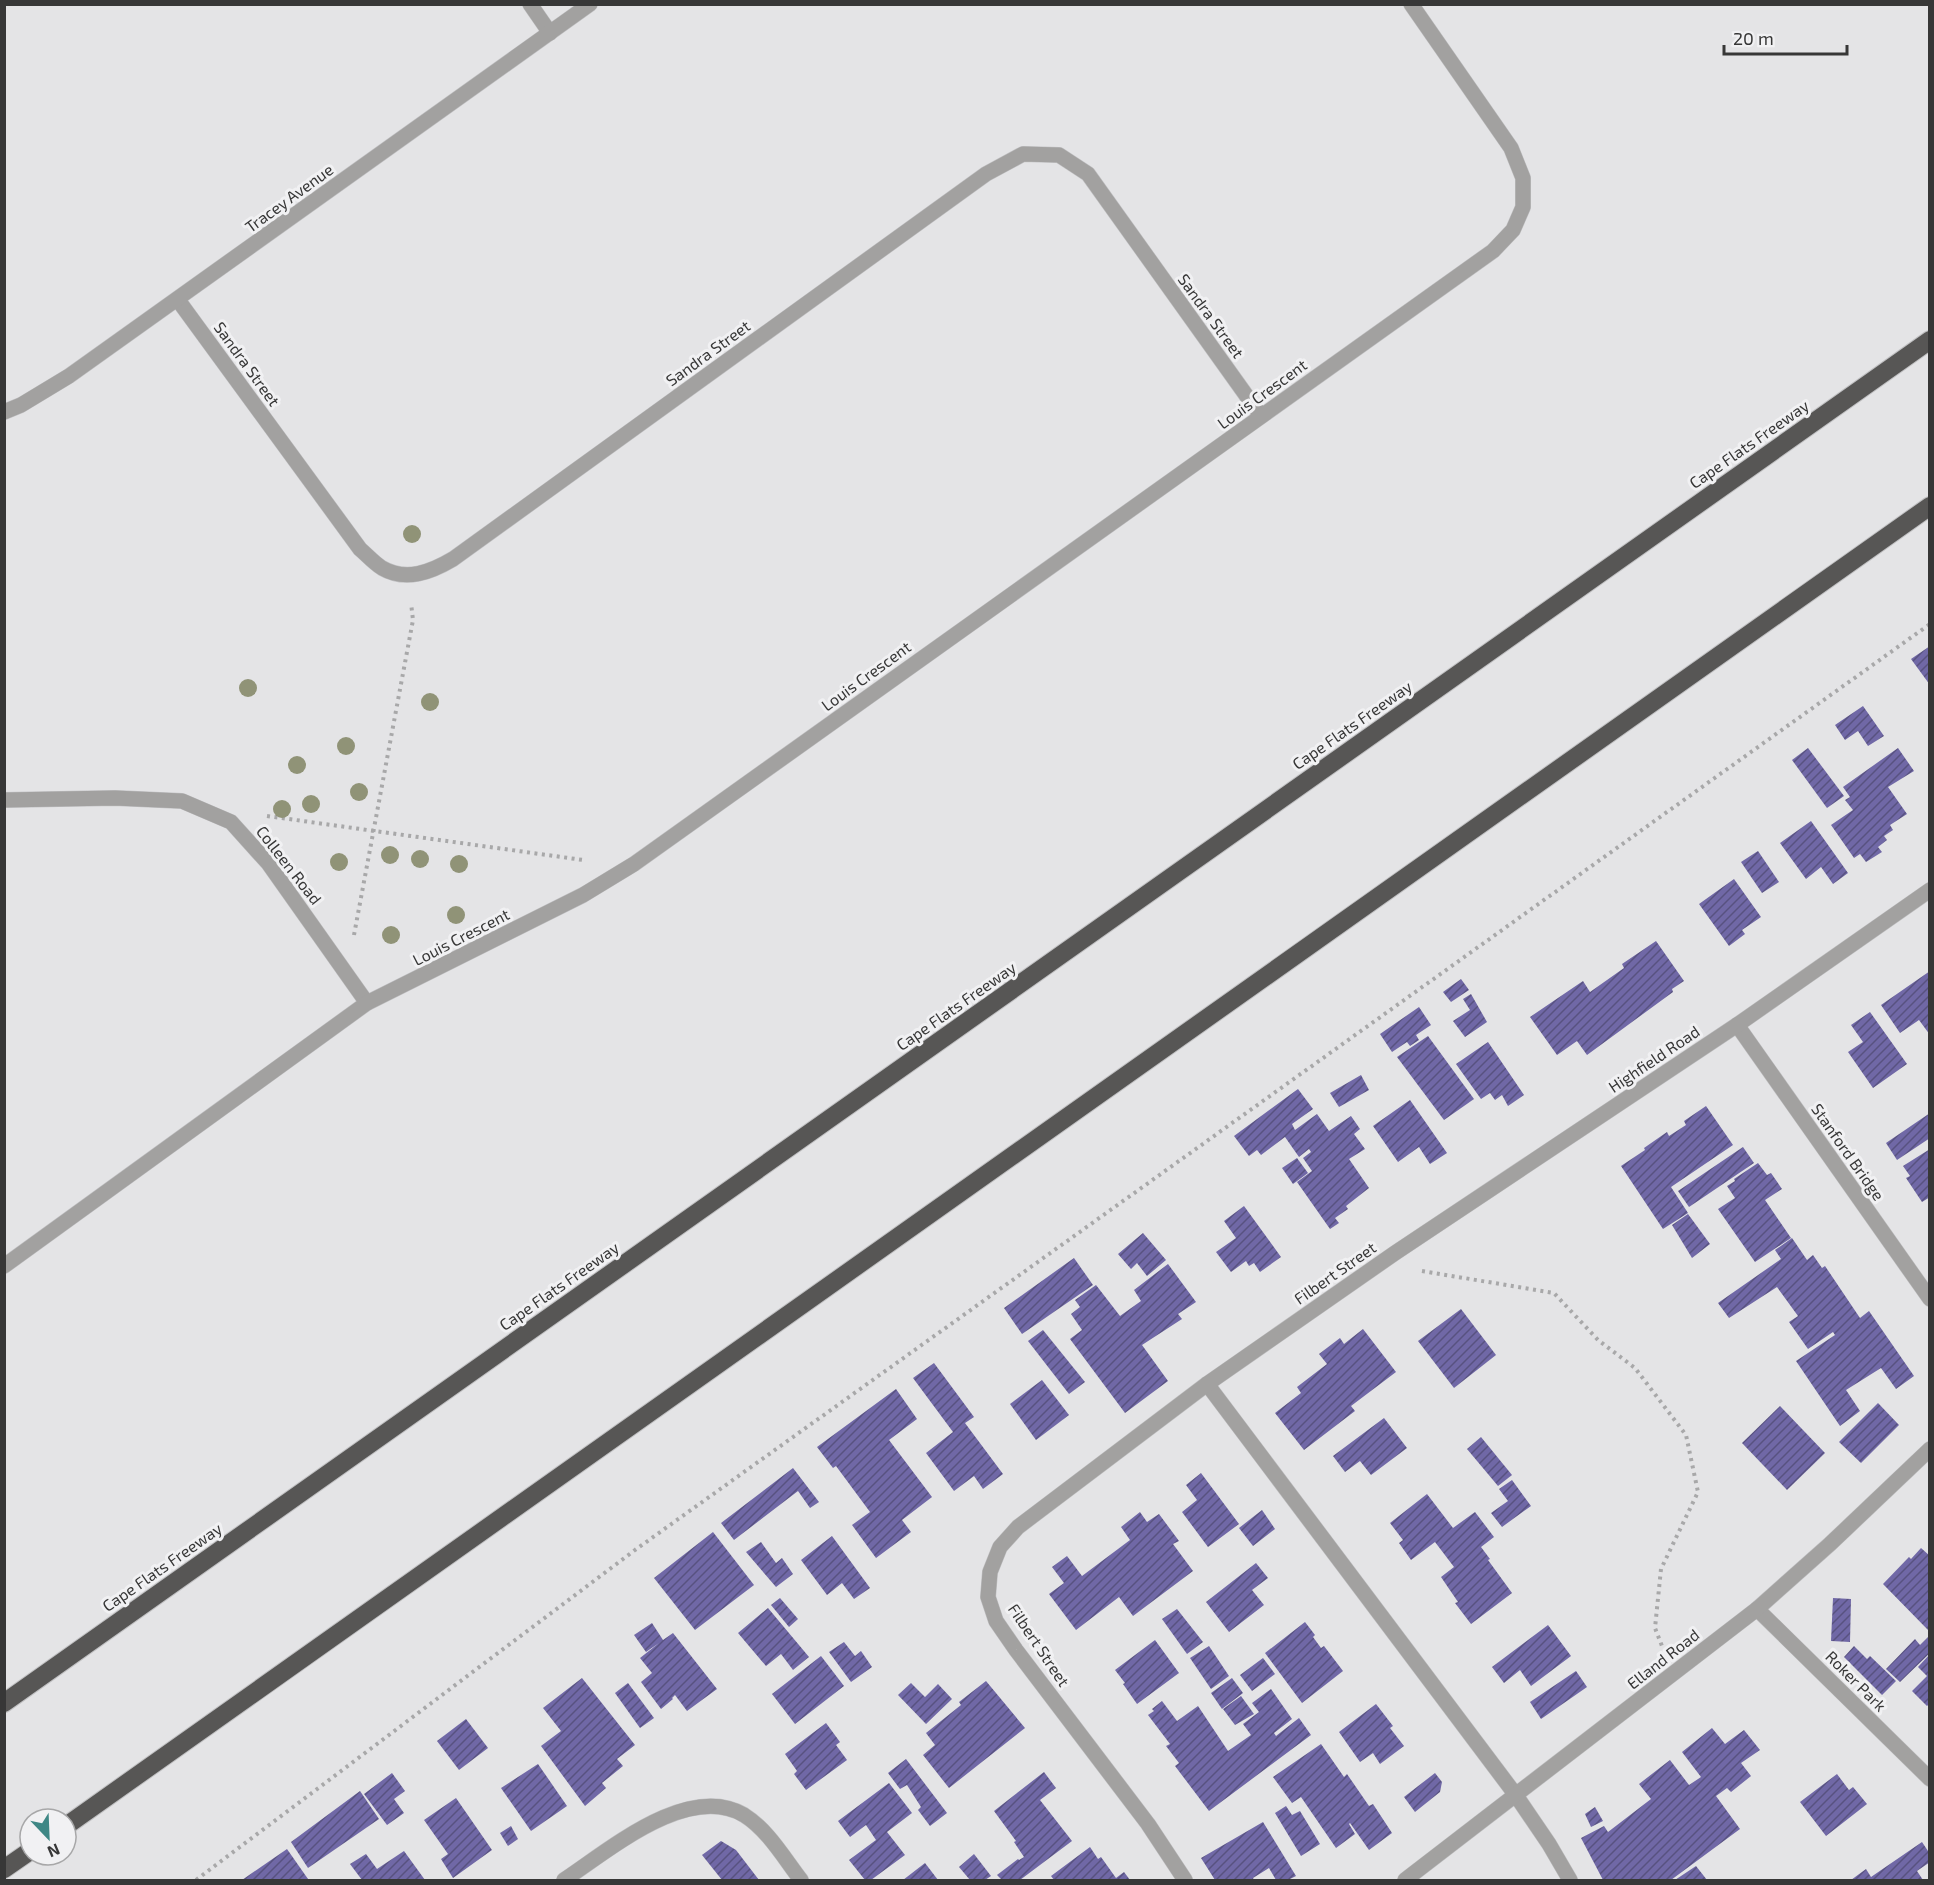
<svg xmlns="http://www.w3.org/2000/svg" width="1934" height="1885" viewBox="0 0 1934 1885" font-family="'Exo 2',sans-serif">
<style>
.building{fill:url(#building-hatch)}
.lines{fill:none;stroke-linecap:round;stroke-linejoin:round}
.street-casing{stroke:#c1c1c3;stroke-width:16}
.highway-casing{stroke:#c1c1c3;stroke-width:20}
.path{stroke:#a8a8a9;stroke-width:4;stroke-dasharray:3 4.5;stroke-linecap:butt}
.street{stroke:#a2a1a0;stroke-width:15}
.highway{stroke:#575655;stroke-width:18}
.tree{fill:#909377}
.labels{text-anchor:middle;stroke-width:6;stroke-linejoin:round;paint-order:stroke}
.street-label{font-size:16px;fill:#373737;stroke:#f1f1f3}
</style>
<defs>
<pattern id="building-hatch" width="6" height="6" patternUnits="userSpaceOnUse" patternTransform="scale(1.5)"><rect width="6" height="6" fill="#7068a6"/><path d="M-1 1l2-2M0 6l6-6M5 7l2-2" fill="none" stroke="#585280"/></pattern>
</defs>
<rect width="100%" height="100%" fill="#e4e4e6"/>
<!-- building -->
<g class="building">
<polygon points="1930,646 1930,685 1911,659"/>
<polygon points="1863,706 1884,736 1868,746 1858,731 1845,740 1835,725"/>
<polygon points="1808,748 1844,796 1827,808 1792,760"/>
<polygon points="1898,748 1914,771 1888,787 1907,814 1890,825 1893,830 1884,836 1887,840 1878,847 1882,852 1866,862 1860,854 1854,858 1831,825 1853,810 1845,800 1850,797 1843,787"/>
<polygon points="1811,821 1848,873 1833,884 1821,867 1806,879 1780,843"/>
<polygon points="1758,851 1779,882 1762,893 1741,862"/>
<polygon points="1734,879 1761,917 1742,930 1745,934 1729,946 1699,904"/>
<polygon points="1656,941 1684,981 1672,989 1673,992 1587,1055 1577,1041 1557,1055 1530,1017 1583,981 1590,992 1624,968 1622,964"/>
<polygon points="1930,971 1930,1035 1919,1020 1900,1033 1881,1005"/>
<polygon points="1461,979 1469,990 1451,1002 1443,992"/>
<polygon points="1471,994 1487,1022 1465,1037 1453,1021 1470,1010 1463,999"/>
<polygon points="1419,1007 1431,1025 1416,1035 1419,1040 1410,1046 1407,1042 1392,1052 1380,1034"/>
<polygon points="1870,1012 1907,1064 1873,1088 1848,1052 1863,1042 1851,1025"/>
<polygon points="1428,1036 1474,1099 1444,1120 1397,1057"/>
<polygon points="1488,1042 1524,1095 1508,1106 1502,1095 1495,1100 1490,1093 1481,1099 1456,1064"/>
<polygon points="1361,1075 1369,1090 1339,1107 1330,1093"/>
<polygon points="1298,1089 1313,1109 1292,1124 1295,1130 1317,1114 1329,1131 1351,1116 1360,1129 1354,1134 1365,1149 1349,1159 1369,1188 1346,1206 1348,1209 1335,1218 1339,1223 1330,1229 1297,1182 1312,1171 1303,1158 1311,1152 1309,1149 1299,1157 1285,1137 1261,1155 1257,1150 1249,1156 1234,1136"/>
<polygon points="1410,1100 1447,1153 1430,1164 1419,1147 1398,1162 1373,1126"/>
<polygon points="1706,1106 1733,1145 1671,1187 1688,1213 1663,1229 1621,1166 1645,1150 1644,1148 1667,1132 1669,1136 1686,1125 1684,1121"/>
<polygon points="1930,1113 1930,1138 1897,1160 1886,1143"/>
<polygon points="1743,1147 1754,1163 1689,1207 1678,1191"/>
<polygon points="1930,1149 1930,1197 1922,1202 1906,1178 1910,1176 1903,1166"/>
<polygon points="1297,1158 1308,1173 1293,1184 1282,1168"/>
<polygon points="1758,1163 1767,1175 1771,1173 1782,1189 1765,1200 1791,1238 1755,1262 1718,1209 1735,1198 1727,1186 1735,1181 1734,1179"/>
<polygon points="1244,1206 1281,1257 1260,1272 1254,1263 1249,1266 1246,1261 1231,1272 1216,1252 1236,1238 1224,1221"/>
<polygon points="1688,1214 1710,1244 1692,1258 1672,1225"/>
<polygon points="1143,1233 1166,1260 1147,1276 1137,1263 1131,1269 1118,1254"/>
<polygon points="1792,1238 1807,1260 1813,1255 1822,1268 1825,1266 1860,1318 1869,1311 1914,1376 1896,1389 1881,1368 1846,1390 1860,1411 1840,1426 1796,1361 1835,1335 1833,1332 1808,1349 1789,1322 1798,1316 1777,1287 1729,1318 1718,1303 1781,1259 1775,1250"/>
<polygon points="1074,1258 1093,1285 1022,1334 1004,1308"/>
<polygon points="1168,1264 1196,1302 1178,1314 1182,1319 1142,1345 1168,1381 1125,1413 1070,1339 1082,1330 1071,1314 1080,1307 1075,1300 1096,1285 1120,1316 1141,1301 1134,1290"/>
<polygon points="1461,1309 1496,1355 1454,1388 1418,1341"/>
<polygon points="1363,1329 1396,1372 1351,1406 1355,1411 1304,1450 1275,1413 1301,1393 1297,1387 1327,1364 1319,1354 1340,1338 1344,1344"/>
<polygon points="1043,1330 1085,1382 1069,1394 1028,1341"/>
<polygon points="934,1363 974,1417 965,1423 1003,1474 983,1489 974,1476 954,1491 926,1453 953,1432 913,1378"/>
<polygon points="1042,1380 1069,1415 1036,1440 1010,1404"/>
<polygon points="896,1389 917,1419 889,1440 932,1497 902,1520 911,1532 876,1558 852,1525 870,1512 836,1466 833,1468 817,1447"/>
<polygon points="1878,1403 1899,1425 1861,1463 1839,1442"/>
<polygon points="1780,1406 1825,1453 1787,1490 1742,1443"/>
<polygon points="1384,1418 1407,1448 1371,1475 1360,1461 1345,1472 1333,1456"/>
<polygon points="1481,1437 1512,1475 1498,1486 1467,1449"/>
<polygon points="793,1468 819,1502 810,1508 798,1491 734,1540 721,1523"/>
<polygon points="1201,1473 1239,1524 1208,1547 1182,1512 1197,1500 1186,1485"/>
<polygon points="1512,1480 1531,1506 1502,1527 1491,1513 1508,1501 1499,1489"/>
<polygon points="1427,1494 1453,1528 1475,1512 1494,1537 1481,1547 1490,1559 1488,1560 1512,1593 1471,1624 1455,1603 1458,1602 1441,1577 1454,1567 1435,1542 1411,1560 1399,1543 1403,1540 1390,1523"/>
<polygon points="1262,1510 1275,1529 1253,1546 1239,1528"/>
<polygon points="1140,1512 1147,1522 1159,1514 1179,1541 1173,1544 1193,1571 1133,1616 1119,1597 1076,1630 1049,1594 1064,1583 1052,1567 1067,1556 1082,1576 1130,1540 1121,1527"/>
<polygon points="713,1532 754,1585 695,1630 654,1578"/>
<polygon points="832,1536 870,1588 854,1599 842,1583 827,1595 801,1560"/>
<polygon points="761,1542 776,1563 782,1558 793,1574 776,1587 746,1552"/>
<polygon points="1921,1548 1930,1556 1930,1628 1928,1630 1883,1584 1909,1557 1911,1559"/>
<polygon points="1256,1563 1268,1578 1252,1590 1264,1605 1229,1632 1206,1602"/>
<polygon points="780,1598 798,1619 789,1627 771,1605"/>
<polygon points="1833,1598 1851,1599 1850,1642 1831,1641"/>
<polygon points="768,1608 809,1657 793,1670 781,1654 766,1666 738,1633"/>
<polygon points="1177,1609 1203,1642 1187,1654 1162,1619"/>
<polygon points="1305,1622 1315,1635 1313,1637 1321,1648 1324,1646 1343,1671 1302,1703 1265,1653"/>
<polygon points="652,1623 663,1640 673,1633 717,1689 687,1711 675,1695 672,1698 673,1699 661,1709 641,1682 652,1673 640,1658 659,1643 646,1652 634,1635"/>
<polygon points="1548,1625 1571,1656 1531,1686 1520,1670 1504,1683 1492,1667"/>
<polygon points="1930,1635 1930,1653 1900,1682 1886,1669 1915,1639 1920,1645"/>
<polygon points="1155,1640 1179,1673 1137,1704 1123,1684 1125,1683 1115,1670"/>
<polygon points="844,1642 855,1656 861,1651 872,1667 851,1682 829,1652"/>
<polygon points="1209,1646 1229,1676 1211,1689 1190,1658"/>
<polygon points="1854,1646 1867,1659 1870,1656 1896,1681 1882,1695 1844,1657"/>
<polygon points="1930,1654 1930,1703 1927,1706 1912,1691 1927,1676 1918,1667"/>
<polygon points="821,1656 844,1686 795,1724 772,1694"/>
<polygon points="1263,1658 1275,1674 1252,1691 1240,1675"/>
<polygon points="1576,1671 1587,1687 1541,1719 1530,1702"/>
<polygon points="582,1678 635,1745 617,1759 623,1766 602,1783 606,1788 585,1806 541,1746 561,1731 543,1708"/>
<polygon points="1232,1678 1243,1693 1222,1709 1211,1693"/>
<polygon points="986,1681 1025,1728 949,1788 923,1755 935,1745 926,1733 961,1705 959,1702"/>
<polygon points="628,1683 654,1718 640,1728 615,1693"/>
<polygon points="911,1683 925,1697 938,1684 952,1699 926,1724 898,1695"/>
<polygon points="1271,1689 1292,1719 1274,1733 1276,1736 1299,1718 1311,1735 1209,1811 1175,1766 1179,1763 1166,1746 1170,1744 1148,1715 1154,1711 1152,1709 1162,1701 1177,1721 1198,1706 1228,1751 1251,1735 1243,1724 1259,1712 1252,1703"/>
<polygon points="1241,1696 1254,1714 1235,1725 1223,1709"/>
<polygon points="1376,1704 1393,1726 1390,1728 1404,1746 1380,1764 1373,1753 1360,1762 1339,1732"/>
<polygon points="466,1719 488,1748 459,1770 437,1741"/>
<polygon points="826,1723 840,1742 836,1745 847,1760 806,1790 794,1774 797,1771 785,1754"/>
<polygon points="1712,1728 1725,1744 1744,1730 1760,1750 1741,1763 1751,1776 1731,1792 1727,1788 1716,1796 1740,1829 1671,1880 1603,1880 1581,1838 1604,1826 1608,1832 1651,1799 1639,1784 1670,1760 1689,1785 1701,1777 1682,1752"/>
<polygon points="1321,1744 1344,1777 1347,1774 1369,1806 1373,1804 1392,1833 1369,1850 1350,1823 1349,1824 1355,1834 1336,1848 1301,1797 1292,1803 1273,1777"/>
<polygon points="906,1759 947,1813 930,1826 918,1810 921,1807 907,1785 900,1789 888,1773"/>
<polygon points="538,1764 567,1806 531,1831 501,1788"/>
<polygon points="1044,1772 1056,1788 1040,1800 1072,1841 1020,1880 1002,1880 997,1875 1018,1859 1019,1860 1024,1857 1014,1842 1016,1841 994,1811"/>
<polygon points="392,1773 405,1791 394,1799 404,1813 387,1825 364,1794"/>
<polygon points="1435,1773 1442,1782 1440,1792 1415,1812 1404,1797"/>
<polygon points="1837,1774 1849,1790 1853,1787 1867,1804 1826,1836 1800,1802"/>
<polygon points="889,1783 912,1813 887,1832 905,1855 871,1880 865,1880 849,1860 876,1840 866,1825 850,1837 838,1821"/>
<polygon points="360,1791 379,1819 308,1868 291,1842"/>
<polygon points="456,1798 492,1850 453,1878 441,1859 448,1854 424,1820"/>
<polygon points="1286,1806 1292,1815 1300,1811 1320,1844 1301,1856 1275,1813"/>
<polygon points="1595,1807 1603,1821 1591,1827 1585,1814"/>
<polygon points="1263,1822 1296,1876 1288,1880 1276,1880 1269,1868 1253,1878 1254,1880 1215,1880 1201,1858"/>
<polygon points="511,1826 518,1839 508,1846 500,1833"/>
<polygon points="721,1841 736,1850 759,1880 722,1880 702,1855"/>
<polygon points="1922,1842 1930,1854 1930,1862 1917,1871 1923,1880 1851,1880 1866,1869 1871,1877"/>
<polygon points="1090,1847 1098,1859 1101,1857 1116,1878 1124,1872 1130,1880 1054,1880 1051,1876"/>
<polygon points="287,1849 308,1879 307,1880 242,1880"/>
<polygon points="404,1851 425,1880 362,1880 350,1864 366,1854 377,1869"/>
<polygon points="974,1854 991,1876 985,1880 970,1880 959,1867"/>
<polygon points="925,1863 938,1880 903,1880"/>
<polygon points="1696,1866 1707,1880 1675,1880"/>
</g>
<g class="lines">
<defs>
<g id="street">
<polyline points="530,4 550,33"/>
<path d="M178 300 360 549C367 555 374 563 382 568 406 582 431 572 453 559L986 174 1023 154 1059 155 1088 174 1261 416"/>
<polyline points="4,412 21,405 69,376 590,4"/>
<polyline points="4,800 115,798 182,801 231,822 268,863 367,1003"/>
<polyline points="1737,1025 1930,1299"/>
<polyline points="4,1266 367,1003 583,895 634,864 1493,251 1513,230 1523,207 1523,178 1511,148 1411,4"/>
<polyline points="1207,1384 1515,1794 1549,1844 1570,1880"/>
<polyline points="1757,1609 1930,1779"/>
<path d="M564 1880C608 1851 688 1782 744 1815 768 1830 784 1858 801 1880"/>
<polyline points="1185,1880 1148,1824 1016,1650 996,1621 988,1597 990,1572 1000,1547 1018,1527 1207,1384 1395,1253 1737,1025 1930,890"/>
<polyline points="1405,1880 1757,1609 1830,1544 1930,1449"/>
</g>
<g id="highway">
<polyline points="4,1703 1930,340"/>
<polyline points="66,1826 1930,506"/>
<polyline points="4,1869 30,1851"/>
</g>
</defs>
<!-- street casing -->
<use href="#street" class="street-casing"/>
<!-- highway casing -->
<use href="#highway" class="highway-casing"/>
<!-- path -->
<g class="path">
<polyline points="267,816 583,860"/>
<polyline points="354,935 413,620 411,603"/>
<polyline points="1422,1271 1554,1293 1598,1340 1635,1368 1686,1435 1698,1492 1661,1569 1655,1628 1662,1646"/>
<polyline points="196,1880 635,1550 1930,624"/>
</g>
<!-- street -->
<use href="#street" class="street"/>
<!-- highway -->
<use href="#highway" class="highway"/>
</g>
<!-- trees -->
<g class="tree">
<circle cx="412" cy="534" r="9"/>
<circle cx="248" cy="688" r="9"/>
<circle cx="430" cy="702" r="9"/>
<circle cx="346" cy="746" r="9"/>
<circle cx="297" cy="765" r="9"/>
<circle cx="359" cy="792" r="9"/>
<circle cx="311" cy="804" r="9"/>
<circle cx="282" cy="809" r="9"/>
<circle cx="390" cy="855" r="9"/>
<circle cx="420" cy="859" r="9"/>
<circle cx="339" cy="862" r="9"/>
<circle cx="459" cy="864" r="9"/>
<circle cx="456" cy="915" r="9"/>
<circle cx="391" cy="935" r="9"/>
</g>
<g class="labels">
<!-- street labels -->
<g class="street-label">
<text transform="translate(289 198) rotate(-36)" y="6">Tracey Avenue</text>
<text transform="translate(1211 316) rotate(54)" y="6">Sandra Street</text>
<text transform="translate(708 353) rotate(-36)" y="6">Sandra Street</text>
<text transform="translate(247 364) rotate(54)" y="6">Sandra Street</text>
<text transform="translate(1262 394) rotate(-36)" y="6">Louis Crescent</text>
<text transform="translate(1749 444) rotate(-35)" y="6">Cape Flats Freeway</text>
<text transform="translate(866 676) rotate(-36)" y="6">Louis Crescent</text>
<text transform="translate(1352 725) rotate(-35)" y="6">Cape Flats Freeway</text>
<text transform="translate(289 865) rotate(52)" y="6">Colleen Road</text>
<text transform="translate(461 937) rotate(-27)" y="6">Louis Crescent</text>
<text transform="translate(956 1006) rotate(-35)" y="6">Cape Flats Freeway</text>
<text transform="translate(1654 1059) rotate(-34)" y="6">Highfield Road</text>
<text transform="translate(1848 1152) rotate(55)" y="6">Stanford Bridge</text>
<text transform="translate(1335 1273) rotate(-35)" y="6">Filbert Street</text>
<text transform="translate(559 1286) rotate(-35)" y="6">Cape Flats Freeway</text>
<text transform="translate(162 1567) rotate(-35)" y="6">Cape Flats Freeway</text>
<text transform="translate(1039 1645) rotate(56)" y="6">Filbert Street</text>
<text transform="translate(1663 1659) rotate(-38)" y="6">Elland Road</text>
<text transform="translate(1856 1681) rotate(45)" y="6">Roker Park</text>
</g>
</g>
<!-- border -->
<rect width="1934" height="1885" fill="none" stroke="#373737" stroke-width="12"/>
<!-- north arrow -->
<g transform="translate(48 1837) rotate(157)"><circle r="28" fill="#f1f1f3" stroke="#a7a7a8" stroke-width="1.5"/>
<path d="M0-4.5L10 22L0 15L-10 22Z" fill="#3e8785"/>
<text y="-9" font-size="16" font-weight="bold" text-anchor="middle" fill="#373737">N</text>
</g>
<!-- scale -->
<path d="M1724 45v9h123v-9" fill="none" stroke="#373737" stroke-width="3"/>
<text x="1733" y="45" font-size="18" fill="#373737" stroke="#f1f1f3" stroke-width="4.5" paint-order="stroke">20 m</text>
</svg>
